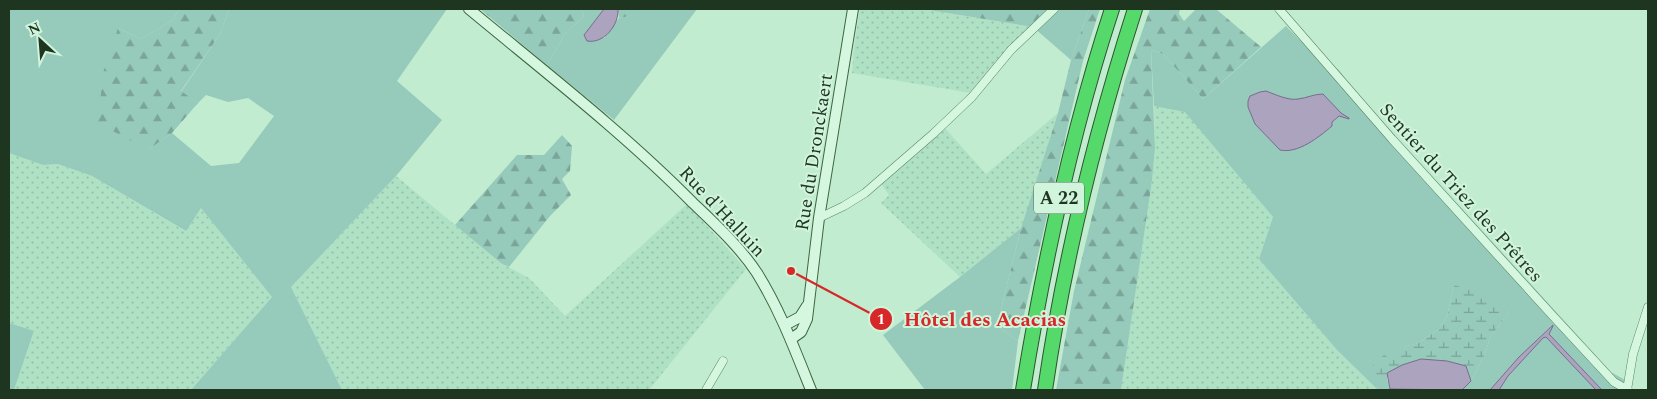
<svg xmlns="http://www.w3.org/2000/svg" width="1657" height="399" viewBox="0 0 1657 399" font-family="Spectral,serif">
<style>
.farmland{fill:url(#farmland-dots)}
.green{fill:#96cabb}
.forest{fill:url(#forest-firs)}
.wetland{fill:url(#wetland-marsh)}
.water{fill:#aca4bf;stroke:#776c8c}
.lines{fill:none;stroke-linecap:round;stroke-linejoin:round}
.street-casing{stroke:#5a8560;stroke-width:9}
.secondary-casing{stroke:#3d6741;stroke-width:12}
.highway-casing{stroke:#2e5331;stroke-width:16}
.street{stroke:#d5f7df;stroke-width:8}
.secondary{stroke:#d5f7df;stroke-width:10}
.highway{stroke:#55d96a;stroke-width:14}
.labels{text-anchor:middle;stroke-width:4;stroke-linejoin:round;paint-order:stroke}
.shield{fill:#d1f4dc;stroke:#546e58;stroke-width:1}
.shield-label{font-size:18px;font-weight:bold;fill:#1e3520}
.street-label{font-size:19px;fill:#1e3520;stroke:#d1f4dc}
.leader{fill:none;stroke:#d62828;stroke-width:2}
.callout-dot{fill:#d62828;stroke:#d1f4dc;stroke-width:2}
.mark-label{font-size:15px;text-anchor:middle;font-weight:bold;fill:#fff}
.callout-label{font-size:20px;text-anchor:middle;font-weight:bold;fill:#d62828;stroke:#d1f4dc;stroke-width:4;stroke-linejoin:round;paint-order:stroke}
</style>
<defs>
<pattern id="farmland-dots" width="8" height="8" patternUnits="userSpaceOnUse" patternTransform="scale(1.25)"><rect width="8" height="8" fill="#afe1c5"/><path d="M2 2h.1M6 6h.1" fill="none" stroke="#96c2a9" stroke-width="1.8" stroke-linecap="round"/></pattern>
<pattern id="forest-firs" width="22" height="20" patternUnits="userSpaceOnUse" patternTransform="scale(1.25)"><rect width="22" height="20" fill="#96cabb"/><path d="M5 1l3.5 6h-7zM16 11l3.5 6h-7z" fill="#7aa598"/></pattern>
<pattern id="wetland-marsh" width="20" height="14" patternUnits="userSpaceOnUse" patternTransform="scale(1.25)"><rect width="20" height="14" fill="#96cabb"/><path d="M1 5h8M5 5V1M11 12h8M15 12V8" fill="none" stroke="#7aa598"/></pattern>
</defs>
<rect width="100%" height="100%" fill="#c2eccf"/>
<!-- farmland -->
<g class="farmland">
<polygon points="860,9 923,9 1033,27 995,63 971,93 852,73 854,47"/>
<polygon points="1154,106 1185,111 1273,217 1259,259 1337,350 1378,390 1121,390 1152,181 1155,148"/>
<polygon points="1058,113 1021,228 960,277 881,203 889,195 880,182 944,127 986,174"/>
<polygon points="9,153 43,165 58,164 92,176 185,231 201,208 272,297 191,390 14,390 34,332 9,323"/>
<polygon points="396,176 502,264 529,278 565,316 687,204 746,269 649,390 342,390 291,287"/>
</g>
<!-- green -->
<g class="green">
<polygon points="10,9 179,9 173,20 141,39 118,28 148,150 172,133 211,166 239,163 274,116 248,98 228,102 206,95 198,103 181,92 220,34 229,9 447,9 397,81 442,120 396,176 291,287 342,390 191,390 272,297 201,208 186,231 92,176 58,164 43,165 9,153 9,12"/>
<polygon points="581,9 604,9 584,35 604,38 619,18 639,14 645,9 697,9 614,120 547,65 565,34 584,16"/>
<polygon points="1049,9 1089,9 1071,60 1033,27"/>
<polygon points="1286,26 1332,73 1338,69 1359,96 1611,372 1625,380 1624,390 1602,390 1549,334 1553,325 1519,357 1490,390 1462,390 1471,381 1485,354 1490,338 1509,312 1454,285 1447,316 1439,329 1418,343 1404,347 1371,368 1391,390 1378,390 1337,350 1259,259 1273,217 1185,112 1154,106 1151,50 1163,54 1203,99"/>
<polygon points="1021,228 997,326 1018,341 1012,390 925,390 883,335 960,277"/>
<polygon points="9,323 34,331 14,390 9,390"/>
<polygon points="1543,337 1548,338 1596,390 1499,390 1508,376"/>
</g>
<!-- forest -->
<g class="forest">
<polygon points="179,9 229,9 220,34 181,91 198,103 172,133 148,150 98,123 103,73 118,28 141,39 173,20"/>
<polygon points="480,9 581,9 584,16 565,34 547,65"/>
<polygon points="618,9 645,9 640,14 619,18"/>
<polygon points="923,9 1049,9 1033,27"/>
<polygon points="1089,9 1100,9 1083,61 1018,341 997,326 1021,228 1058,113 1071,60"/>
<polygon points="1150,9 1180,9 1179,14 1184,21 1196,9 1216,9 1261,47 1203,99 1163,54 1151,50 1155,148 1152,181 1121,390 1056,390 1074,291 1125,80"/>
<polygon points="562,135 572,146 570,171 562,179 571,195 550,216 509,267 502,264 455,225 517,155 544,155"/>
</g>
<!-- wetland -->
<polygon class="wetland" points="1454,285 1481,293 1509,312 1490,338 1485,354 1471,381 1465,366 1421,359 1402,365 1387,373 1387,379 1390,389 1370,368 1388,351 1418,343 1439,329 1447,316"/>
<!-- water -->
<g class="water">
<path d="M604 9H618C619 25 604 44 587 41L584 35Z"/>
<path d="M1266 91C1274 94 1289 101 1298 99 1307 98 1314 94 1323 94L1341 113 1349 118V119L1339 116 1332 122V126C1319 137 1298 154 1280 150L1255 124 1248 107V101L1250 96 1260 92Z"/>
<polygon points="1553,326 1549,334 1602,390 1596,390 1546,337 1543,338 1508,376 1499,390 1490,390 1519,357 1553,325"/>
<polygon points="1421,359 1447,361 1466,366 1471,381 1462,390 1390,389 1387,373 1402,365"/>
</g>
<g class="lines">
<defs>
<g id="street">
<polyline points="1279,9 1392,139 1552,315 1614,382 1628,390"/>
<polyline points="819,218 844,206 865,193 933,134 972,97 1011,50 1054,9"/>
<polyline points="706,390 723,361"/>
<polyline points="1627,390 1633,354 1648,307"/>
</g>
<g id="secondary">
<path d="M469 9C545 72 624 133 693 203 716 225 740 247 757 273 780 310 795 350 811 390"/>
<polyline points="785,325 800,317 807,306"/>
<polyline points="791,339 801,332 807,319 819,218 853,9"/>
</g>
<g id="highway">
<path d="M1023 390C1044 261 1071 134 1112 9"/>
<path d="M1045 390C1064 260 1095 134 1135 9"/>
</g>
</defs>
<!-- street casing -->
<use href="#street" class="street-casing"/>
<!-- secondary casing -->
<use href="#secondary" class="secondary-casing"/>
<!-- highway casing -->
<use href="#highway" class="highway-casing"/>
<!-- street -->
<use href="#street" class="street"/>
<!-- secondary -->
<use href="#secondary" class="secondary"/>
<!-- highway -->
<use href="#highway" class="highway"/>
</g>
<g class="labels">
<!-- shield labels -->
<rect class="shield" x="1034" y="182.5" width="50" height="31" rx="4"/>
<g class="shield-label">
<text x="1059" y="204">A 22</text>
</g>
<!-- street labels -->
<g class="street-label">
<text transform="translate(813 152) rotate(-81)" y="7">Rue du Dronckaert</text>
<text transform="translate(1462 192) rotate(48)" y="7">Sentier du Triez des Prêtres</text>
<text transform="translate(723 211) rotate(47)" y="7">Rue d'Halluin</text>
</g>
</g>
<!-- callouts -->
<path class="leader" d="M791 271L881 319"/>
<g class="callout-dot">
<circle cx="791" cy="271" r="5"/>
<circle cx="881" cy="319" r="12"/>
</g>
<g class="mark-label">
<text x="881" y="324">1</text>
</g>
<g class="callout-label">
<text x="985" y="326">Hôtel des Acacias</text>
</g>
<!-- border -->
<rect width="1657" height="399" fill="none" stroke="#1e3520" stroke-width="20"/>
<!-- north arrow -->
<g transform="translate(40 40) rotate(334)" stroke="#d1f4dc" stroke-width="4" paint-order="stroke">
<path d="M0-4L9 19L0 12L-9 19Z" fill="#1e3520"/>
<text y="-8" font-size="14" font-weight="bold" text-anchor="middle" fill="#1e3520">N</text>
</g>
</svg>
